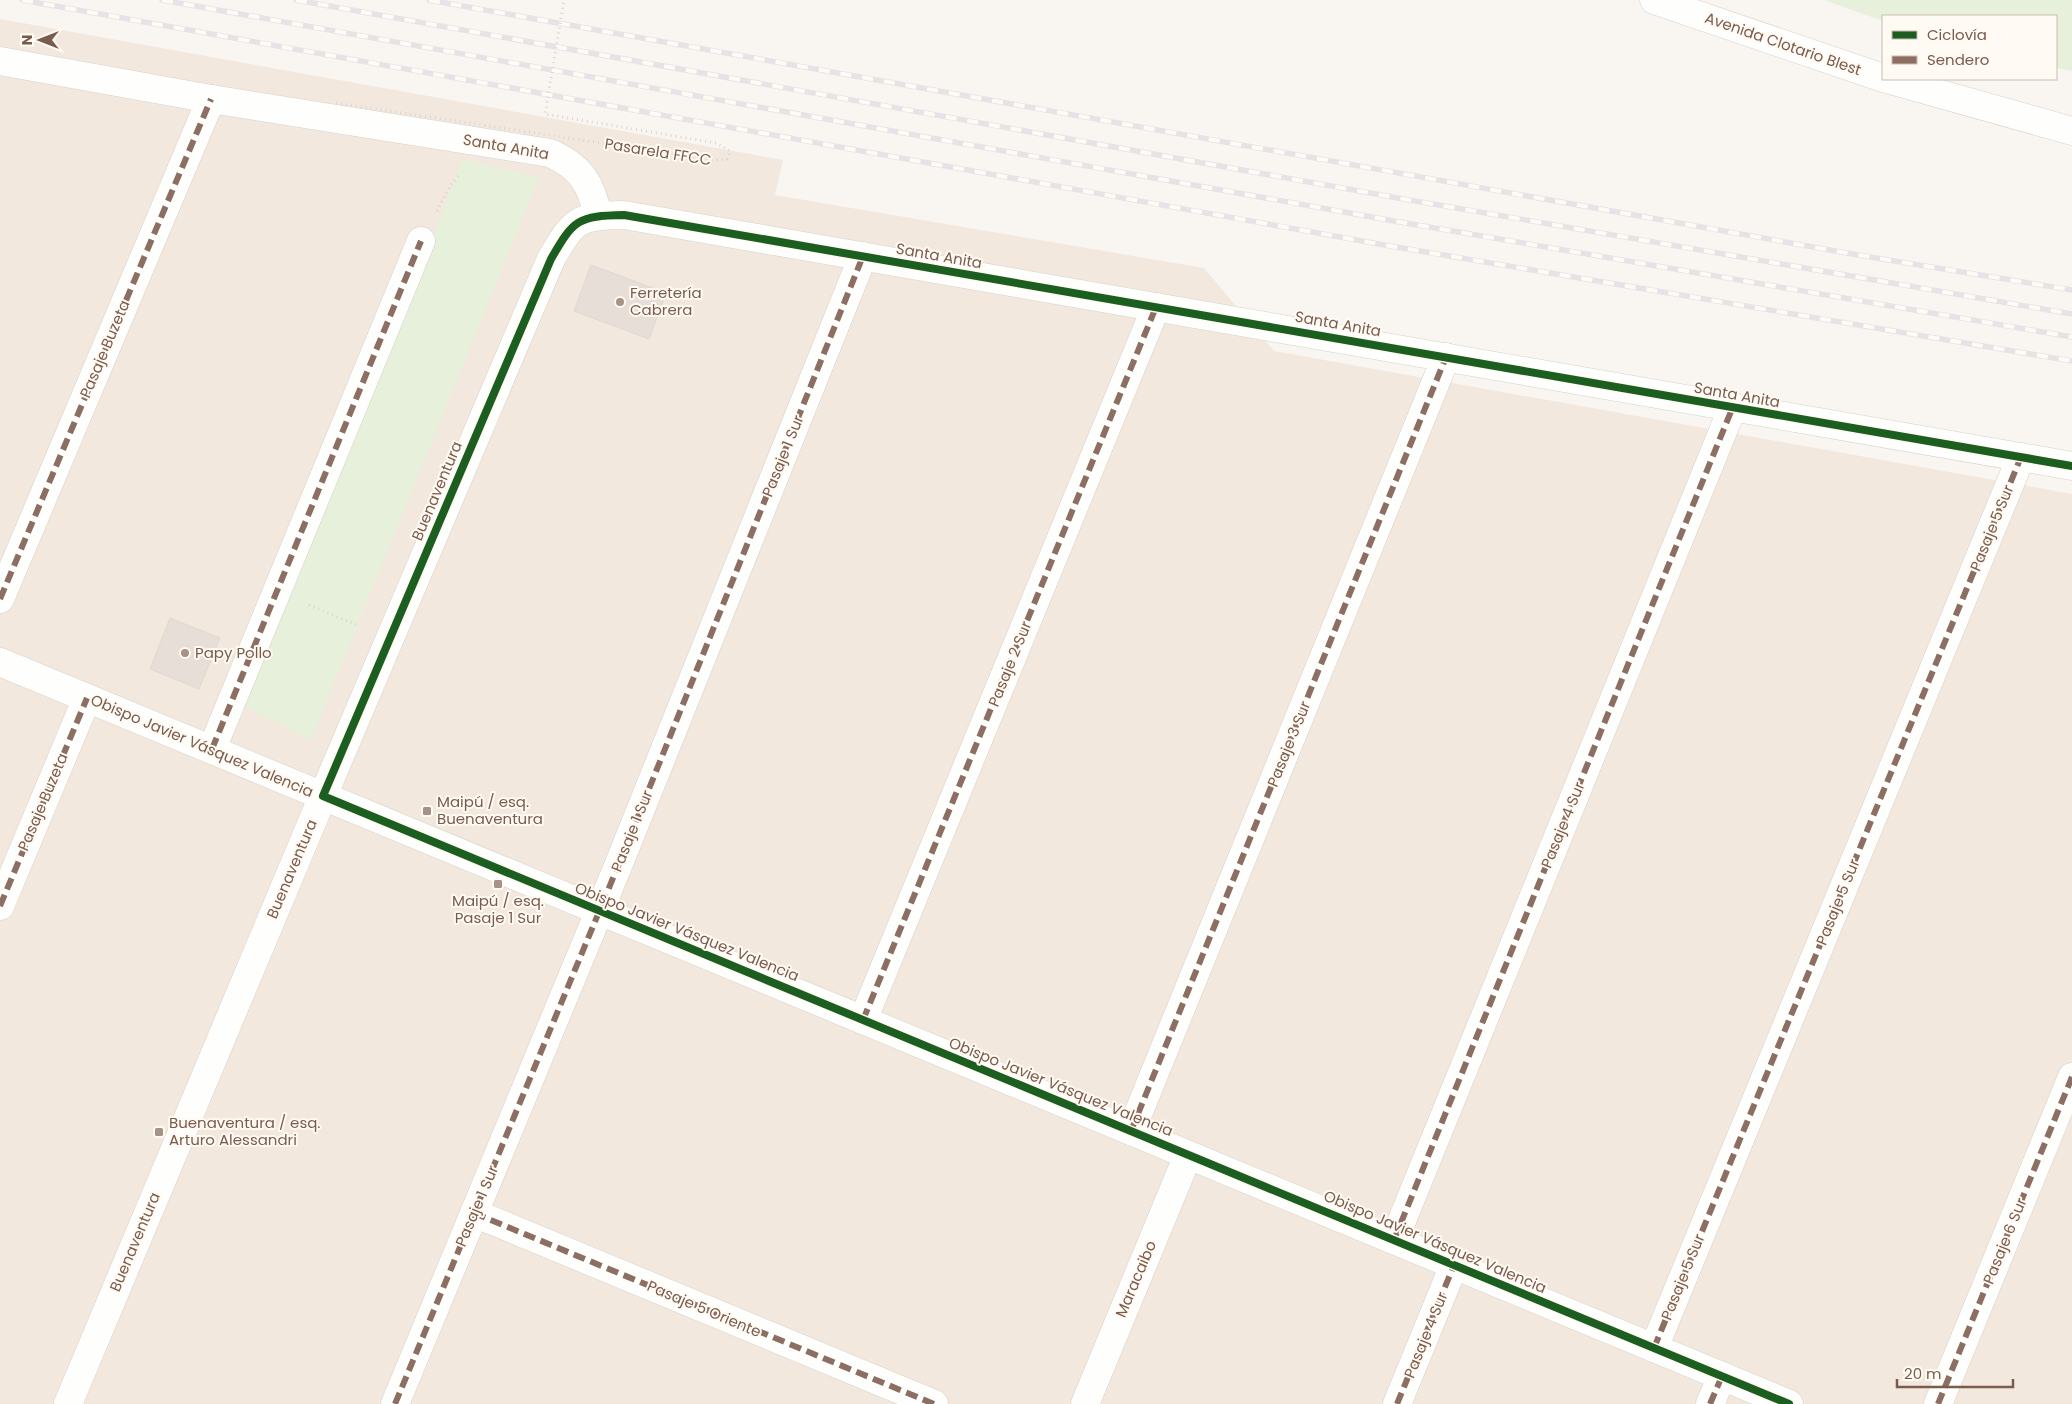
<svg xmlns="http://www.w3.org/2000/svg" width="2072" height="1404" viewBox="0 0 2072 1404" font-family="Poppins,sans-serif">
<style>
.residential{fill:#f2e8de}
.green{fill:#e7f0db}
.building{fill:#e6ded7;stroke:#e2d8d2}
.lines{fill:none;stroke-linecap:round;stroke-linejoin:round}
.minor-casing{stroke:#d7d1cb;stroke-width:29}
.tertiary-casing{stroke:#d7d1cb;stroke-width:29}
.secondary-casing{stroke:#d9d2cb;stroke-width:29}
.path{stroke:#dcd5d0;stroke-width:3;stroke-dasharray:1 4;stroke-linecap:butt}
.minor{stroke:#fefefd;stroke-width:28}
.tertiary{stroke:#fefefd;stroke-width:28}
.secondary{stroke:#fefefd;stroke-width:28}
.rail-casing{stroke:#e6e3e7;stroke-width:5.5}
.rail{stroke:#fffaf3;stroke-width:4;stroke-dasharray:11;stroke-linecap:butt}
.path-bridge{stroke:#dcd5d0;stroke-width:3;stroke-dasharray:1 4;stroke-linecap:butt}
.quiet{stroke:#8d6e63;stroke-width:6;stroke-dasharray:12 6;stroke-linecap:butt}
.cycleway-casing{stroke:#fffaf3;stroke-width:11}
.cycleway{stroke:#1b5e20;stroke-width:8}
.poi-dot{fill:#a69286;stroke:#fffaf3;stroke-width:2}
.labels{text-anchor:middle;stroke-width:4;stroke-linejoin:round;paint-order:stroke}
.street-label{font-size:15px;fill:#7a5c4d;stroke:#fffaf3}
.poi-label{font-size:15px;fill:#7a5c4d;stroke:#fffaf3;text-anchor:start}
</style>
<rect width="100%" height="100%" fill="#f9f5f0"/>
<!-- residential -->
<polygon class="residential" points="0,19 783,160 775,195 1204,268 1274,351 2072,494 2072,1404 0,1404"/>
<!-- green -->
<g class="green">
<polygon points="1824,0 2072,0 2072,71 2056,68 2056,16 1883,16 1883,21"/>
<polygon points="463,159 539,177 311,740 245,707"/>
</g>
<!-- building -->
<g class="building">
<polygon points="591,265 666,293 649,339 574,311"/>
<polygon points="170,618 220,638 199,689 150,669"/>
</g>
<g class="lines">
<defs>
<g id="minor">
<path d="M0 61 211 99 550 153C581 167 591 183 598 216"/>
<polyline points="0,599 211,99"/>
<polyline points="212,749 421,241"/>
<path d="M323 796 551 259C574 219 578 216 624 215L2072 466"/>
<polyline points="0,906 87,698"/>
<polyline points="863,1020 1156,307"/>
<polyline points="1131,1131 1446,357"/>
<polyline points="474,1213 934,1404"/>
<polyline points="1394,1240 1732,409"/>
<polyline points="1654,1348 2021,457"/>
<polyline points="395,1404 618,866 863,256"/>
<polyline points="1085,1404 1188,1155"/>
<polyline points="1397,1404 1454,1265"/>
<polyline points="1710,1404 1722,1376"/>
<polyline points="1938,1404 2072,1077"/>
</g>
<polyline id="tertiary" points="323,796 1789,1404"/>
<g id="secondary">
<polyline points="1654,0 1883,78"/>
<polyline points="1887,79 2072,131"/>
<polyline points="0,662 323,796 68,1404"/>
</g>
</defs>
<!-- minor casing -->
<use href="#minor" class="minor-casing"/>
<!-- tertiary casing -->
<use href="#tertiary" class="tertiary-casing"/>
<!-- secondary casing -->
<use href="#secondary" class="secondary-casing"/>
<!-- path -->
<g class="path">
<polyline points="437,211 452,183 460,174"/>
<polyline points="309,605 359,626"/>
</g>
<!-- minor -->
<use href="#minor" class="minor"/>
<!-- tertiary -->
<use href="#tertiary" class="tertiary"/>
<!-- secondary -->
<use href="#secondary" class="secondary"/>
<defs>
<g id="rail">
<polyline points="22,0 1390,246 2072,361"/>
<polyline points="162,0 1394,221 2072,337"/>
<polyline points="296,0 1398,198 2072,314"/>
<polyline points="429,0 1858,255 2072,290"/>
</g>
</defs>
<!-- rail casing -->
<use href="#rail" class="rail-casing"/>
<!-- rail -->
<use href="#rail" class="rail"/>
<!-- path-bridge -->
<polyline class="path-bridge" points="336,103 715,160 727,159 730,151 716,143 545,114 564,0"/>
<!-- quiet -->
<g class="quiet">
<polyline points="0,599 211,99"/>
<polyline points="212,749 421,241"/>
<polyline points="0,906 87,698"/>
<polyline points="863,1020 1156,307"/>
<polyline points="1131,1131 1446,357"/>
<polyline points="474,1213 934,1404"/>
<polyline points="1394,1240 1732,409"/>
<polyline points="1654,1348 2021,457"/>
<polyline points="395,1404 618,866 863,256"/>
<polyline points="1397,1404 1454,1265"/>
<polyline points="1710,1404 1722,1376"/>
<polyline points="1938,1404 2072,1077"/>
</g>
<defs>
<path id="cycleway" d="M1789 1404 323 796 551 259C574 219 578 216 624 215L2072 466"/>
</defs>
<!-- cycleway casing -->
<use href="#cycleway" class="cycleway-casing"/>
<!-- cycleway -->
<use href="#cycleway" class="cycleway"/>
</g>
<!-- markers -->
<g class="poi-dot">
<circle cx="620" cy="302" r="5"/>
<circle cx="185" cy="653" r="5"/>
<rect x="422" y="806" width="10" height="10" rx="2.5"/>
<rect x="493" y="879" width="10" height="10" rx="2.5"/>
<rect x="154" y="1127" width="10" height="10" rx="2.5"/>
</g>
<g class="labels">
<!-- street labels -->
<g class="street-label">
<text transform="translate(1783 44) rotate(19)" y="5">Avenida Clotario Blest</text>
<text transform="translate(506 147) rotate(10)" y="5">Santa Anita</text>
<text transform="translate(658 152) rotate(9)" y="5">Pasarela FFCC</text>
<text transform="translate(939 256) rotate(10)" y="5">Santa Anita</text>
<text transform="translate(1338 324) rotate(10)" y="5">Santa Anita</text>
<text transform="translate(105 349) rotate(-67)" y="5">Pasaje Buzeta</text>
<text transform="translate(1737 395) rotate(10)" y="5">Santa Anita</text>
<text transform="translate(783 456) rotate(-68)" y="5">Pasaje 1 Sur</text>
<text transform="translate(437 491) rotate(-67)" y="5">Buenaventura</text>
<text transform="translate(1992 528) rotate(-68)" y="5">Pasaje 5 Sur</text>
<text transform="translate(1010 664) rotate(-68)" y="5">Pasaje 2 Sur</text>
<text transform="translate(1289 744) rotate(-68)" y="5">Pasaje 3 Sur</text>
<text transform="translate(202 746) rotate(23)" y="5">Obispo Javier Vásquez Valencia</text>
<text transform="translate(43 802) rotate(-67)" y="5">Pasaje Buzeta</text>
<text transform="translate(1563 825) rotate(-68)" y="5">Pasaje 4 Sur</text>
<text transform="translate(632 831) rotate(-68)" y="5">Pasaje 1 Sur</text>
<text transform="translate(292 869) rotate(-67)" y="5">Buenaventura</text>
<text transform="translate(1838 902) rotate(-68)" y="5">Pasaje 5 Sur</text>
<text transform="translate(687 932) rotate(22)" y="5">Obispo Javier Vásquez Valencia</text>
<text transform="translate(1061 1087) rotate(22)" y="5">Obispo Javier Vásquez Valencia</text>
<text transform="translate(477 1206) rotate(-67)" y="5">Pasaje 1 Sur</text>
<text transform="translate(2005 1241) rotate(-68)" y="5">Pasaje 6 Sur</text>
<text transform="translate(135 1242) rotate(-67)" y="5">Buenaventura</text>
<text transform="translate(1435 1242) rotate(23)" y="5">Obispo Javier Vásquez Valencia</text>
<text transform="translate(1683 1277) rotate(-68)" y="5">Pasaje 5 Sur</text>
<text transform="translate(1136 1279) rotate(-67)" y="5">Maracaibo</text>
<text transform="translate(704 1309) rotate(23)" y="5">Pasaje 5 Oriente</text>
<text transform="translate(1426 1335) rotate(-68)" y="5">Pasaje 4 Sur</text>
</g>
<!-- poi labels -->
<g class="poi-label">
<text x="630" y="298">Ferretería<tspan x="630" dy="17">Cabrera</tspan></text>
<text x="195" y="658">Papy Pollo</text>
<text x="437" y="807">Maipú / esq.<tspan x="437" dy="17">Buenaventura</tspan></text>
<text x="498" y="906" text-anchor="middle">Maipú / esq.<tspan x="498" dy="17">Pasaje 1 Sur</tspan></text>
<text x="169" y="1128">Buenaventura / esq.<tspan x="169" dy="17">Arturo Alessandri</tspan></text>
</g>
</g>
<!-- legend -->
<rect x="1882" y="15" width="175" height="65" fill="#fffaf3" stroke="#cabbb1"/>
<rect x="1892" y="31" width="25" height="8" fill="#1b5e20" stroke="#cabbb1"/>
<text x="1927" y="40" font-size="15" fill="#7a5c4d">Ciclovía</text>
<rect x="1892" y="56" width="25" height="8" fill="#8d6e63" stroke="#cabbb1"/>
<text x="1927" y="65" font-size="15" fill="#7a5c4d">Sendero</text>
<!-- north arrow -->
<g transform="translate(40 40) rotate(270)" stroke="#fffaf3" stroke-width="4" paint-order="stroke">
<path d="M0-4L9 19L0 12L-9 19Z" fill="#7a5c4d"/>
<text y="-8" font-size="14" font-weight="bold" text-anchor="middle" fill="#7a5c4d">N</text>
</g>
<!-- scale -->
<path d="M1897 1379v8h116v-8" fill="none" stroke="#7a5c4d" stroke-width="2.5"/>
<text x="1904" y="1379" font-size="15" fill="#7a5c4d" stroke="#fffaf3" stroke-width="4" paint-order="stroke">20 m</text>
</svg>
